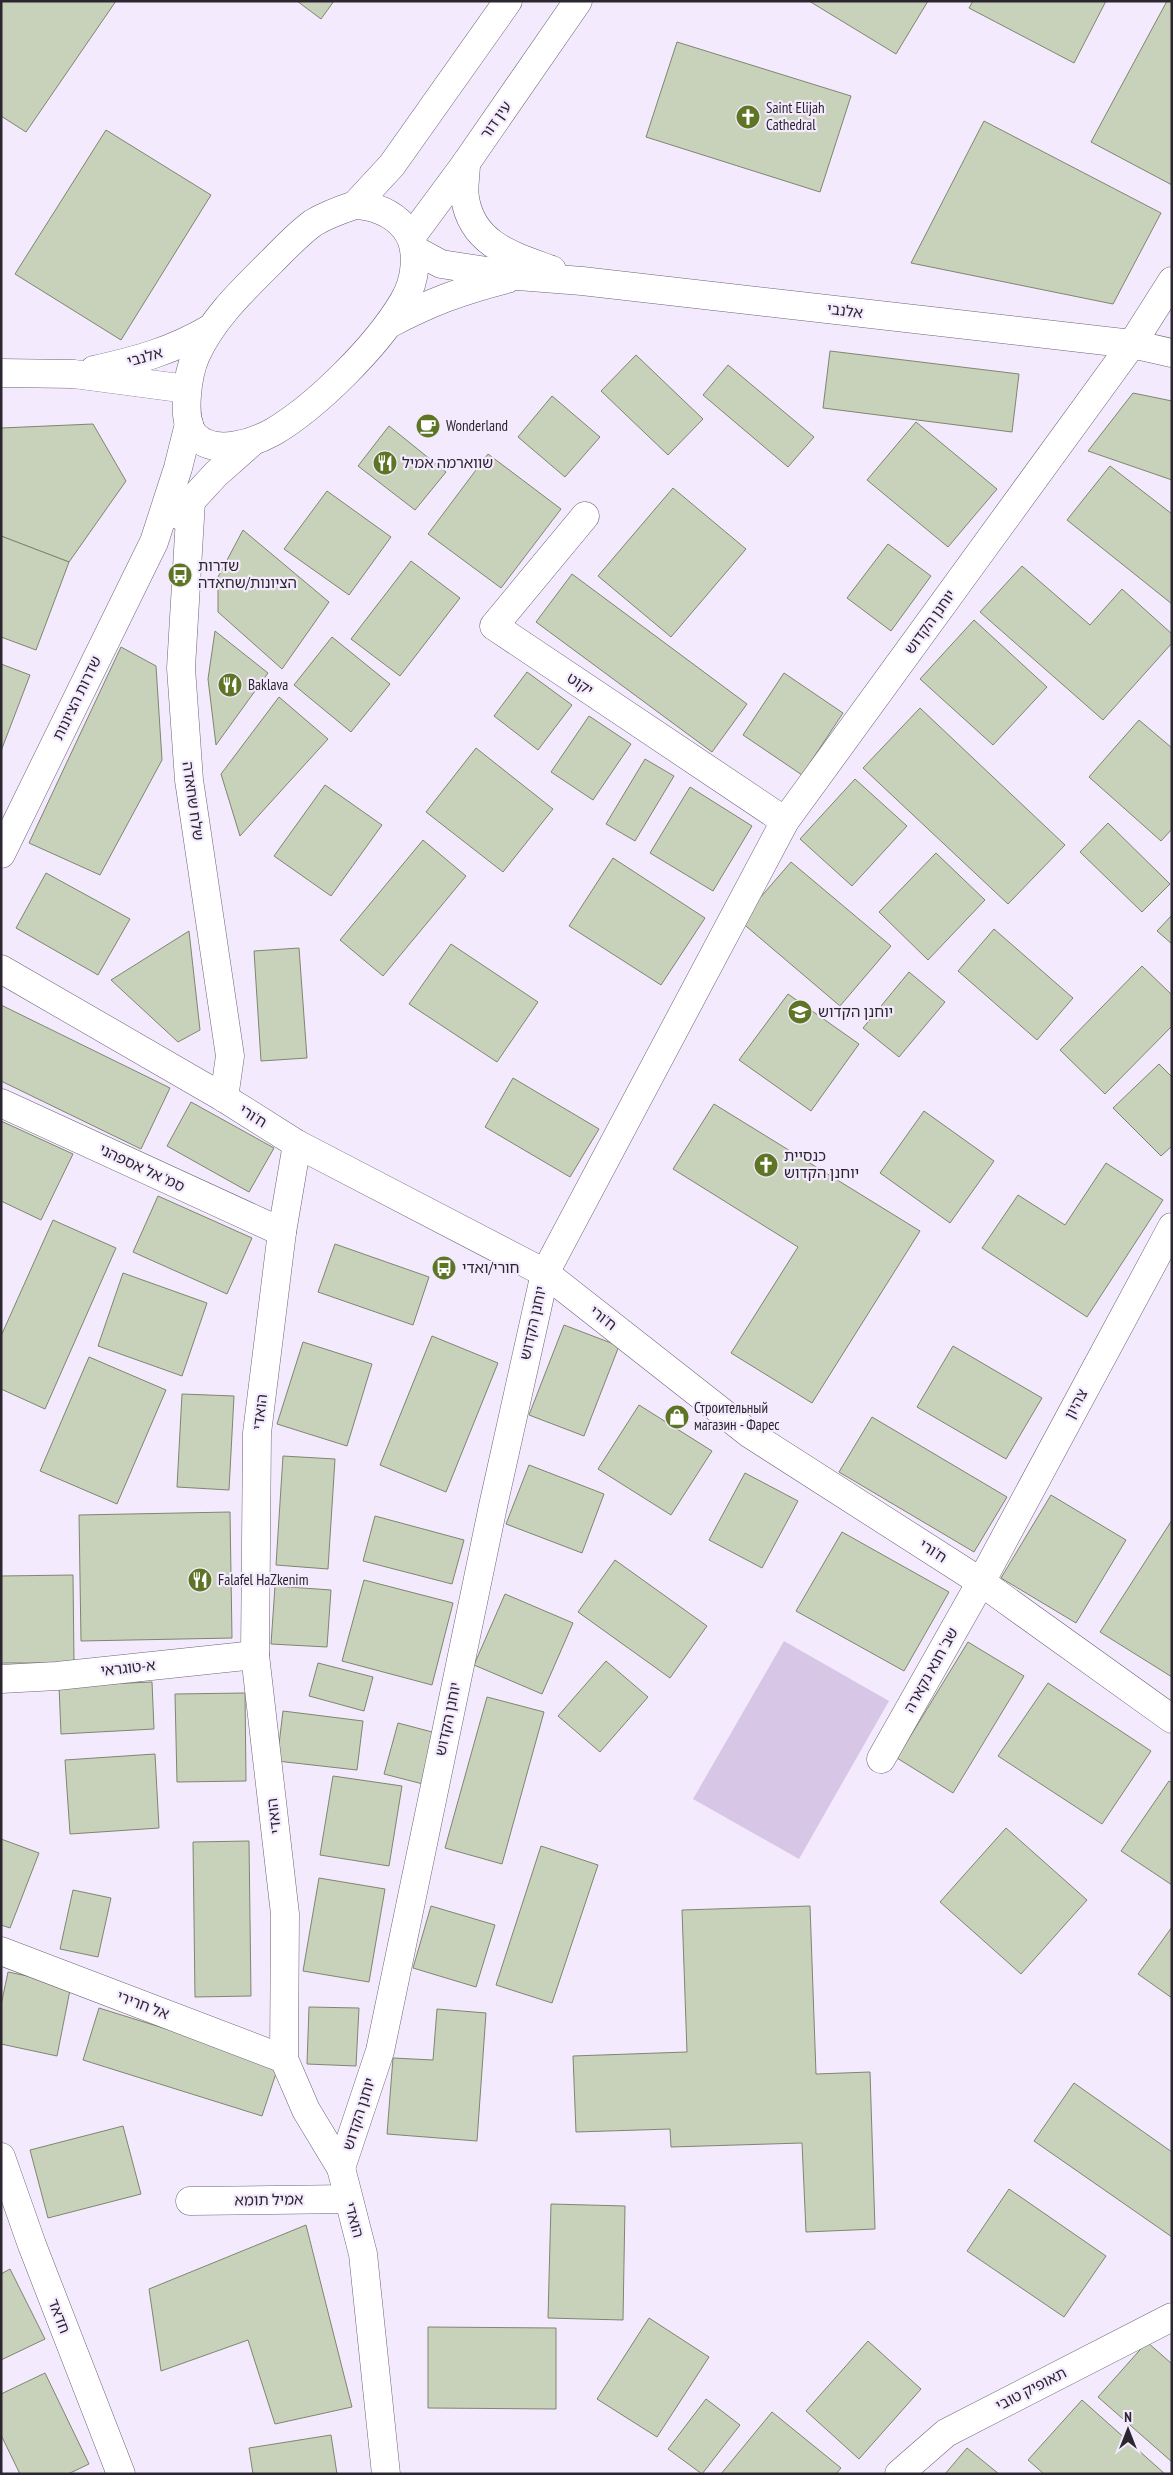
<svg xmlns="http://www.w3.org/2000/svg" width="1173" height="2475" viewBox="0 0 1173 2475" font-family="'PT Sans Narrow','Noto Sans Hebrew',sans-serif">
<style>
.green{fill:#d8c6e7}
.building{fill:#c8d1b9;stroke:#7e8670}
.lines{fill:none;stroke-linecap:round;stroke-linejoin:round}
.minor-casing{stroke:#6e6377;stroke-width:29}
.minor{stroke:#fff;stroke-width:28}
.labels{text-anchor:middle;stroke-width:4.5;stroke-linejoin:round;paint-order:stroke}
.poi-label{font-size:15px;fill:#2b262f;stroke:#f4eafd;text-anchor:start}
.street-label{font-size:15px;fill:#2b262f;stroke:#f4eafd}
</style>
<rect width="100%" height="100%" fill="#f4eafd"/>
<!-- green -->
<polygon class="green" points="784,1641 889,1701 799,1859 693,1799"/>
<!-- building -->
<g class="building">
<polygon points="1,1 116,1 26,132 1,116"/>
<polygon points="297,1 334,1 321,19"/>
<polygon points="809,1 928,1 896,54"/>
<polygon points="973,1 1106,1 1074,63 969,8"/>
<polygon points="1167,1 1172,1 1172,185 1091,142"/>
<polygon points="677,42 851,96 820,192 646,137"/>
<polygon points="984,121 1161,213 1113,304 911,263"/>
<polygon points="106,130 211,195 121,340 15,274"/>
<polygon points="830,351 1019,374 1012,432 823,408"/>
<polygon points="636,355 703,419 668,455 601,391"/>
<polygon points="728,365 814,437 788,467 703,395"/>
<polygon points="1133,393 1172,401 1172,480 1088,451"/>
<polygon points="552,396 600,437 565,477 518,437"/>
<polygon points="916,422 997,489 948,547 867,480"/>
<polygon points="93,424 126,481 69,562 1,536 1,428"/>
<polygon points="389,426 446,472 415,510 358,466"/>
<polygon points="488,454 561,509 501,588 428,534"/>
<polygon points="1110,466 1172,514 1172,604 1067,520"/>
<polygon points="673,488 746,549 671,637 598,576"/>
<polygon points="327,491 391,537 349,595 284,549"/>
<polygon points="243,530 329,602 282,669 218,612 218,577"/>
<polygon points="1,536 69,562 36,650 1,637"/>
<polygon points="888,544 931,576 891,631 847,598"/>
<polygon points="411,561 460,598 400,676 351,639"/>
<polygon points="1022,566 1090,625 1122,589 1172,634 1172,643 1103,720 980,612"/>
<polygon points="572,574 747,704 712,752 536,622"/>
<polygon points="974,620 1047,687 993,745 920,679"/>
<polygon points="215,631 268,673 216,745 208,679"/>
<polygon points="332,637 390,684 351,732 294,685"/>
<polygon points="121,647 156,666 162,760 100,875 29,843"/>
<polygon points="1,664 30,675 1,751"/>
<polygon points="527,672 572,705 538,750 494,716"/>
<polygon points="784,673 843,713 802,775 743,735"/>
<polygon points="279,697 328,739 240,836 221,774"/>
<polygon points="920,708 1065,845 1008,904 863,768"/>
<polygon points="589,716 631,744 593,800 551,772"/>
<polygon points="1139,720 1172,748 1172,829 1161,841 1089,777"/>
<polygon points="476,748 553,809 503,872 426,812"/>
<polygon points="645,759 674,776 635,841 606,824"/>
<polygon points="855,779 907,826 852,886 800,839"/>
<polygon points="325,785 382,825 331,896 274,856"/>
<polygon points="690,787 752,826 713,891 650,853"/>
<polygon points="1108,823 1170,884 1142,912 1080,852"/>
<polygon points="423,840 466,876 383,976 340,940"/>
<polygon points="936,853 985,900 928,960 879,912"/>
<polygon points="613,858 705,918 661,985 569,926"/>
<polygon points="791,862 891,946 840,1006 740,921"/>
<polygon points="46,873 130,919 98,975 16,928"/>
<polygon points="1172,915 1172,944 1157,931"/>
<polygon points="994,929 1073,998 1037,1040 958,971"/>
<polygon points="189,931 200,1030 178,1042 111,980"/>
<polygon points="451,944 538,1002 497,1062 409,1004"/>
<polygon points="299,948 307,1058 261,1061 254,951"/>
<polygon points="1142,966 1172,995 1172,1026 1105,1094 1060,1050"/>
<polygon points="909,972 945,1002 899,1057 863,1028"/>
<polygon points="788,994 859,1044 811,1111 739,1060"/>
<polygon points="1,1005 170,1088 141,1149 1,1081"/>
<polygon points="1159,1064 1172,1077 1172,1146 1161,1156 1113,1108"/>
<polygon points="513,1078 599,1129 570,1177 485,1127"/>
<polygon points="191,1102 274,1148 249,1192 167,1146"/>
<polygon points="714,1104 920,1231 812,1403 731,1353 798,1247 673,1169"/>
<polygon points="924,1111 994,1161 950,1223 880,1173"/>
<polygon points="1,1121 73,1154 41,1220 1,1201"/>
<polygon points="1106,1163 1163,1200 1087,1317 982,1248 1018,1195 1065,1225"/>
<polygon points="158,1196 252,1238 227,1294 133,1252"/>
<polygon points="53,1220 116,1248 45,1409 1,1389 1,1336"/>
<polygon points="335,1244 429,1277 413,1325 318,1292"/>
<polygon points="123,1273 207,1303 182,1376 98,1346"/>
<polygon points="564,1325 619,1346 584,1436 529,1415"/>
<polygon points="432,1336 498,1363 446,1492 380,1465"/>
<polygon points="303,1342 372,1364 347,1446 277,1424"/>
<polygon points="953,1346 1042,1398 1006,1459 917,1407"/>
<polygon points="89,1357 166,1390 117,1504 40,1471"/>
<polygon points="182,1394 234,1396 229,1490 177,1487"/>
<polygon points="639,1405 712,1451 671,1515 598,1469"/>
<polygon points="872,1417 1007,1497 974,1552 839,1472"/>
<polygon points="283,1456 335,1459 328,1569 276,1565"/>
<polygon points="529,1465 604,1494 582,1553 506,1524"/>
<polygon points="745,1473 798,1501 762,1568 709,1540"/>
<polygon points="1051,1495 1126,1540 1076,1623 1001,1578"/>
<polygon points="230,1512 232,1638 81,1641 79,1515"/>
<polygon points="375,1516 464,1540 452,1584 363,1561"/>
<polygon points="1172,1520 1172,1677 1100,1632"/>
<polygon points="842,1532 949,1592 904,1671 796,1611"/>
<polygon points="615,1560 707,1626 670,1678 578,1612"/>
<polygon points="73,1575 74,1663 1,1663 1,1576"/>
<polygon points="364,1580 453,1603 432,1685 342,1661"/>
<polygon points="275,1586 331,1590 327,1647 271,1644"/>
<polygon points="505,1594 573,1623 542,1694 474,1665"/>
<polygon points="968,1642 1024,1676 953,1793 897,1758"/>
<polygon points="606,1661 648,1697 600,1752 558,1716"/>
<polygon points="318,1663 373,1677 364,1711 309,1696"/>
<polygon points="152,1682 154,1729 61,1734 59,1686"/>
<polygon points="1048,1683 1151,1751 1102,1824 998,1756"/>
<polygon points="245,1693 246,1781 177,1782 175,1694"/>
<polygon points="487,1697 544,1712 502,1864 445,1848"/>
<polygon points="283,1711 363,1721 357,1770 277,1761"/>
<polygon points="398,1723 436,1733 423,1784 384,1774"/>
<polygon points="155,1754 159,1828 70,1834 65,1760"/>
<polygon points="333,1776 402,1786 389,1866 320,1855"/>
<polygon points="1169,1781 1172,1783 1172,1885 1121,1851"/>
<polygon points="1006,1828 1087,1900 1021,1974 940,1902"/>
<polygon points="1,1839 39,1853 10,1928 1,1925"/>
<polygon points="249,1841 251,1996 195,1997 193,1842"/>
<polygon points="541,1846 598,1865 552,2003 496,1985"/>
<polygon points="319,1878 385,1889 369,1982 303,1971"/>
<polygon points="73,1890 111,1898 98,1957 60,1949"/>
<polygon points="431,1906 495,1925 476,1987 413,1968"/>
<polygon points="810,1906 816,2074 870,2072 875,2229 806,2232 802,2143 671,2147 670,2129 576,2132 573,2056 687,2052 682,1910"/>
<polygon points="1172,1927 1172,1998 1138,1974"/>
<polygon points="8,1972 71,1985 57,2056 1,2044 1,2005"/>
<polygon points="309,2007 359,2008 356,2066 307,2064"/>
<polygon points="99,2008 279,2064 262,2116 83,2060"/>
<polygon points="437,2009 486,2013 477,2141 387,2134 393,2058 433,2060"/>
<polygon points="1074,2083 1172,2152 1172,2237 1034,2141"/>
<polygon points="123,2126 141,2194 48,2218 30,2150"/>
<polygon points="1009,2189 1106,2256 1064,2317 967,2251"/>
<polygon points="551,2204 625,2206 623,2320 548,2318"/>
<polygon points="306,2225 352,2407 275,2424 248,2340 161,2371 149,2289"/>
<polygon points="10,2269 45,2339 1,2360 1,2274"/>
<polygon points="649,2318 709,2357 657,2437 597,2399"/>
<polygon points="428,2327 556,2328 556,2409 428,2408"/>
<polygon points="868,2341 921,2389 859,2459 806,2411"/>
<polygon points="1147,2342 1172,2364 1172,2462 1098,2397"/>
<polygon points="45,2373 89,2464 68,2474 20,2474 1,2435 1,2394"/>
<polygon points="706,2399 740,2425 702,2474 668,2449"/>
<polygon points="1082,2400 1165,2474 1044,2474 1028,2460"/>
<polygon points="772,2412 841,2468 836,2474 721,2474"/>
<polygon points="331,2435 337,2474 253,2474 249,2448"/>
<polygon points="967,2448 999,2474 945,2474"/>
</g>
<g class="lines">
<defs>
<g id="minor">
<path d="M466 163C466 175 463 187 465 198 472 245 514 256 552 270"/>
<path d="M355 205C375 206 391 212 404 227 421 247 416 281 403 302 377 346 317 406 273 432 253 443 215 456 195 436 180 420 188 373 196 355 213 318 243 290 271 262 285 248 298 234 313 223 326 215 340 210 355 205Z"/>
<polyline points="355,205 392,165 508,1"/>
<polyline points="412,236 466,163 578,1"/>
<polyline points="415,250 441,264 518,276 582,281 1132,344 1172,353"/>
<path d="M389 324C431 302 460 291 507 279"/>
<path d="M94 370C138 360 172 351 211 328"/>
<polyline points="1,373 74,374 187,389"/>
<polyline points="191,501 181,668 189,780 230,1056 224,1098"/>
<polyline points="178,515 216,474 251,443"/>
<polyline points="585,516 494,626 785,821"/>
<polyline points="1,854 154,542 178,468 189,424"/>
<polyline points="1,969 224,1098 297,1144 545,1273 750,1434 981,1582 1172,1719"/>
<polyline points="1,1103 282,1232"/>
<polyline points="297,1144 282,1232 257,1433 255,1655 285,1914 284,2059 306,2110 341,2168 363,2254 386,2474"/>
<polyline points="1,1679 57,1676 255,1655"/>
<polyline points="881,1759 981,1582 1172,1227"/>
<polyline points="1,1951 284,2059"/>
<polyline points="1,2157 32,2245 121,2474"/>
<polyline points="341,2168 380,2051 493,1506 545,1273 785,821 1132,344 1172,281"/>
<polyline points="190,2201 348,2199"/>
<polyline points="899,2474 946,2433 1172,2317"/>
</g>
</defs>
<!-- minor casing -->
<use href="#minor" class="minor-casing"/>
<!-- minor -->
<use href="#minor" class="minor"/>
</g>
<!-- icons -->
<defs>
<symbol id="church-disc" viewBox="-11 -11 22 22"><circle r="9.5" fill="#5e7526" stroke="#f4eafd"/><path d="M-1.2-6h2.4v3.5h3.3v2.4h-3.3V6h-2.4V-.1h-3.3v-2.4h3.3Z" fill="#fff"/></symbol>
<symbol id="cafe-disc" viewBox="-11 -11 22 22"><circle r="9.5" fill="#5e7526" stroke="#f4eafd"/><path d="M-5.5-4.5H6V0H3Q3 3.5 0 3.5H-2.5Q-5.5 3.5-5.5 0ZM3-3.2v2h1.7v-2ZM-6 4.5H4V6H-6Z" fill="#fff"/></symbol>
<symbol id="restaurant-disc" viewBox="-11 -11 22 22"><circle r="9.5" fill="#5e7526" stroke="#f4eafd"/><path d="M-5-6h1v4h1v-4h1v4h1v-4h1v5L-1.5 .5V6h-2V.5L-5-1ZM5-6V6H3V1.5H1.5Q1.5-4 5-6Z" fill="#fff"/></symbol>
<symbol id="bus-disc" viewBox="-11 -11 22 22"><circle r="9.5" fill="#5e7526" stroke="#f4eafd"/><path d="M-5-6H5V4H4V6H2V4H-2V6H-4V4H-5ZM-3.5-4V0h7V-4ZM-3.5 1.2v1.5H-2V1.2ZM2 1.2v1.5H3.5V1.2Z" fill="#fff"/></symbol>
<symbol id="school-disc" viewBox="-11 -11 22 22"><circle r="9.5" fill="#5e7526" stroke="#f4eafd"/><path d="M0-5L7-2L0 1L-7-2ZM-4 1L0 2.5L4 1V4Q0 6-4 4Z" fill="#fff"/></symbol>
<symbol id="shop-disc" viewBox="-11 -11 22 22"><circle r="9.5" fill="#5e7526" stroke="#f4eafd"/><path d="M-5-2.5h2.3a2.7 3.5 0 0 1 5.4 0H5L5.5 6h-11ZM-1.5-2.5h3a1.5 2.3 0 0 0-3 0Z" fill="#fff"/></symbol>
</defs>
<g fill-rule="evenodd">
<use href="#church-disc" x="734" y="103" width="28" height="28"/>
<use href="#cafe-disc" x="414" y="412" width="28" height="28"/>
<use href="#restaurant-disc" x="371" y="449" width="28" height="28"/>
<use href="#bus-disc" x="166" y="561" width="28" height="28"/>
<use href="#restaurant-disc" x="216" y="671" width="28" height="28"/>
<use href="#school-disc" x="786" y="998" width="28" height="28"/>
<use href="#church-disc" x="752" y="1151" width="28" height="28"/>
<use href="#bus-disc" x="430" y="1254" width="28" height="28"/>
<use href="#shop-disc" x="663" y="1403" width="28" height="28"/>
<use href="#restaurant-disc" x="186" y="1566" width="28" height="28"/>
</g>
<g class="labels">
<!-- poi labels -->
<g class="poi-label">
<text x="766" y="113">Saint Elijah<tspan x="766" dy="17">Cathedral</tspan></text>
<text x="446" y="431">Wonderland</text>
<text x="402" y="468">שווארמה אמיל</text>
<text x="198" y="571">שדרות<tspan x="198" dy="17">הציונות/שחאדה</tspan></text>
<text x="248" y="690">Baklava</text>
<text x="818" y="1017">יוחנן הקדוש</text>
<text x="784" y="1161">כנסיית<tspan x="784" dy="17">יוחנן הקדוש</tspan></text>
<text x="462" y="1273">חורי/ואדי</text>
<text x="694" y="1413">Строительный<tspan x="694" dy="17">магазин - Фарес</tspan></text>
<text x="218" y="1585">Falafel HaZkenim</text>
</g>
<!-- street labels -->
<g class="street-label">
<text transform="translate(496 120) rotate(-55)" y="5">עין דור</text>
<text transform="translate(845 311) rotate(7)" y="5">אלנבי</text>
<text transform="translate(145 357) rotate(-16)" y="5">אלנבי</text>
<text transform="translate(930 622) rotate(-54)" y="5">יוחנן הקדוש</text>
<text transform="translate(580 684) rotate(34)" y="5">יקוט</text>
<text transform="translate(77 698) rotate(-64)" y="5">שדרות הציונות</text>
<text transform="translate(193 801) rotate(82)" y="5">שלח שחאדה</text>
<text transform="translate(253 1116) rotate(32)" y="5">ח'ורי</text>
<text transform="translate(142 1168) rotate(25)" y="5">סמ' אל אספהני</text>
<text transform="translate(603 1318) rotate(38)" y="5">ח'ורי</text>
<text transform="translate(533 1323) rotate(-77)" y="5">יוחנן הקדוש</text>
<text transform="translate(1076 1404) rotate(-62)" y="5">צהיון</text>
<text transform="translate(260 1412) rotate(-83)" y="5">הואדי</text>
<text transform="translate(933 1551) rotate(33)" y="5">ח'ורי</text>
<text transform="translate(128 1668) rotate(-6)" y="5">א-טוגראי</text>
<text transform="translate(931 1670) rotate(-61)" y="5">שב' חנא נקארה</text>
<text transform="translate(448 1719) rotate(-78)" y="5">יוחנן הקדוש</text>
<text transform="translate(274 1816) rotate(-97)" y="5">הואדי</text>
<text transform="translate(143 2005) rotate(21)" y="5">אל חרירי</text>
<text transform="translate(359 2114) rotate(-72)" y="5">יוחנן הקדוש</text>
<text transform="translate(269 2200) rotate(-1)" y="5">אמיל תומא</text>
<text transform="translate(354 2220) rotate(75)" y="5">הואדי</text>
<text transform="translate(59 2316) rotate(69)" y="5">חדאד</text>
<text transform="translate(1031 2389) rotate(-27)" y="5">תאופיק טובי</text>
</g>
</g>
<!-- border -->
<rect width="1173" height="2475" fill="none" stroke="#2b262f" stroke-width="5"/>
<!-- north arrow -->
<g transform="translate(1128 2430)" stroke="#f4eafd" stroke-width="4" paint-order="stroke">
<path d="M0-4L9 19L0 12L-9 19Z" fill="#2b262f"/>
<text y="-8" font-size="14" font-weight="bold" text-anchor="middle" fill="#2b262f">N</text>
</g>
</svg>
